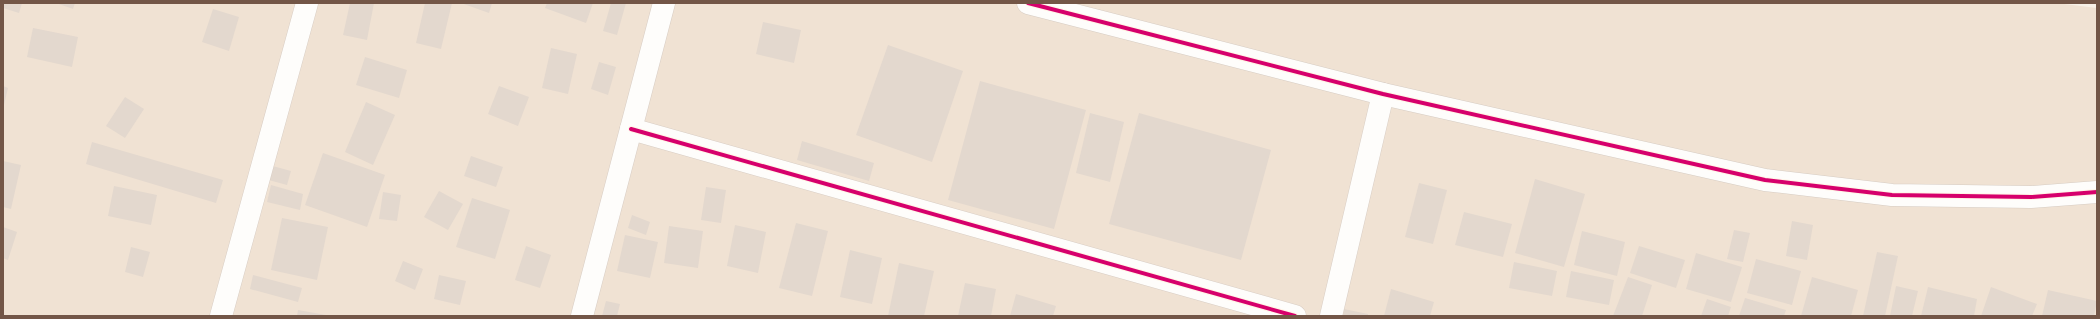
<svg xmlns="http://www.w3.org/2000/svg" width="2100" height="319" viewBox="0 0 2100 319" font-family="Ubuntu,sans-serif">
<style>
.residential{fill:#f0e2d3}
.building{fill:#e3d8ce}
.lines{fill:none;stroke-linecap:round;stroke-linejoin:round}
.street-casing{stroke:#d8cdc4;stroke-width:23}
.secondary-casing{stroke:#d6ccc3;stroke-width:23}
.street{stroke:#fefdfb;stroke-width:22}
.secondary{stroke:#fefdfb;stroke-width:22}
.cycleway-casing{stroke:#fff5e6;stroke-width:6}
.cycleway{stroke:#d6006c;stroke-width:4}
</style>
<rect width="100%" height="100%" fill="#f7f0e6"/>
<!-- residential -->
<polygon class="residential" points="3,3 2056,3 2097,8 2097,316 3,316"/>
<!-- building -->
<g class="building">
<polygon points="3,3 22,3 19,13 3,8"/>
<polygon points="56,3 75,3 73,9"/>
<polygon points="350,3 374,3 367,40 343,35"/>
<polygon points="425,3 452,3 441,49 416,43"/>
<polygon points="461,3 492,3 489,13"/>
<polygon points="547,3 593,3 586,23 545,8"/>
<polygon points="611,3 626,3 617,35 603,31"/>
<polygon points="213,9 239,17 229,51 202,42"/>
<polygon points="763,22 801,30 794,63 756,54"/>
<polygon points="33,28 78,37 72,67 27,57"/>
<polygon points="888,45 963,71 932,162 856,135"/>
<polygon points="551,48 577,54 568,94 542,88"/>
<polygon points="365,57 407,70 399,98 356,85"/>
<polygon points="599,62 616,67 608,95 591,89"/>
<polygon points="980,81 1086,110 1054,229 948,200"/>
<polygon points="3,86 8,88 4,105 3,105"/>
<polygon points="499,86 529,97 518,126 488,114"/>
<polygon points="125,97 144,109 125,138 106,126"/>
<polygon points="366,102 395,115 373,165 345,152"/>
<polygon points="1090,113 1124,122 1110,182 1076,173"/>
<polygon points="1139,113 1271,150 1241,260 1109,224"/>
<polygon points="802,141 874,163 869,181 797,160"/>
<polygon points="92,142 223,180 216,203 86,164"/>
<polygon points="323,153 385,175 367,227 305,205"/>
<polygon points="471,156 503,167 496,187 464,176"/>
<polygon points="3,161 21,165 11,209 3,207"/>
<polygon points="269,165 291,171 287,185 265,179"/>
<polygon points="1535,179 1585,194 1564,267 1515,253"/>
<polygon points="1419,183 1447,190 1433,244 1405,237"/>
<polygon points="271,185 303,194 300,210 267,202"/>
<polygon points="114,186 157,195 151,225 108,216"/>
<polygon points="706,187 726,190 721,223 701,220"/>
<polygon points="439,191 463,204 448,230 424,217"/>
<polygon points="383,192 401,195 397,221 379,219"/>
<polygon points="472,198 510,210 495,259 456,247"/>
<polygon points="1464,212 1512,224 1503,257 1455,245"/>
<polygon points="632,215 650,222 646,235 628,228"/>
<polygon points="282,218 328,227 317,280 271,270"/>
<polygon points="1792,221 1813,225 1807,260 1786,256"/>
<polygon points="796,223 828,231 812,296 779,288"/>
<polygon points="735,225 766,232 758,273 727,266"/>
<polygon points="669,226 703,231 698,268 664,263"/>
<polygon points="3,227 17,232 8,260 3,258"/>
<polygon points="1734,230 1750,233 1743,262 1727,259"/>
<polygon points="1582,231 1625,242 1617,276 1574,265"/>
<polygon points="625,235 658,242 650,278 617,271"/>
<polygon points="526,246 551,255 540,288 515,280"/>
<polygon points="1639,246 1685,260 1676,288 1630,273"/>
<polygon points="131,247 150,252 143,277 125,272"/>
<polygon points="850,250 882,258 872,304 840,297"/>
<polygon points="1877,252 1898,256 1885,316 1863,316"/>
<polygon points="1696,253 1742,267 1731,302 1686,289"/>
<polygon points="1756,259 1801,271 1792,305 1747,293"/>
<polygon points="403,261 423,269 415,290 395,281"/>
<polygon points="1514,262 1557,271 1552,296 1509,288"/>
<polygon points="899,263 934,271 924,316 888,316"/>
<polygon points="1571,271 1614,280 1609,305 1566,297"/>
<polygon points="253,275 302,288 298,302 250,289"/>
<polygon points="439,275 466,281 460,305 434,299"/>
<polygon points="1628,277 1652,285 1642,316 1613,316"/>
<polygon points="1812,277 1858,290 1851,316 1801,316"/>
<polygon points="965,283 996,289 991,316 958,316"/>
<polygon points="1896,286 1918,291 1912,316 1890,316"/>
<polygon points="1928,287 1977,299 1974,316 1921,316"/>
<polygon points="1991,287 2037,304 2032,316 1981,316"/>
<polygon points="1391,289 1434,302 1430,316 1384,316"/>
<polygon points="2048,290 2097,301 2094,316 2042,316"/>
<polygon points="1016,294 1056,306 1053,316 1010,316"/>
<polygon points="1745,298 1786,310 1784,316 1739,316"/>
<polygon points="1707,299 1731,307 1728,316 1701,316"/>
<polygon points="606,301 620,304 617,316 602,316"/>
<polygon points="1344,309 1368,314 1368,316 1343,316"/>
<polygon points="298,310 326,315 326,316 297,316"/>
</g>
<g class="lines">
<defs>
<g id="street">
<polyline points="631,129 1295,316"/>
<polyline points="221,316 307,3"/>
<polyline points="582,316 664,3"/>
<polyline points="1331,316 1383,94"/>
</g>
<polyline id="secondary" points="1028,3 1383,94 1765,180 1892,195 2031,197 2097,192"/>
</defs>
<!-- street casing -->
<use href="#street" class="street-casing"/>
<!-- secondary casing -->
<use href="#secondary" class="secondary-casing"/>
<!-- street -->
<use href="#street" class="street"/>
<!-- secondary -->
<use href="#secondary" class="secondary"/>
<defs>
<g id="cycleway">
<polyline points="1028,3 1383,94 1765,180 1892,195 2031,197 2097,192"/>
<polyline points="631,129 1295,316"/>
</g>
</defs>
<!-- cycleway casing -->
<use href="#cycleway" class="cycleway-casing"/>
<!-- cycleway -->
<use href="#cycleway" class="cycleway"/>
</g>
<!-- border -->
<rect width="2100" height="319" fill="none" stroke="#735647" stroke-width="8"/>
</svg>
